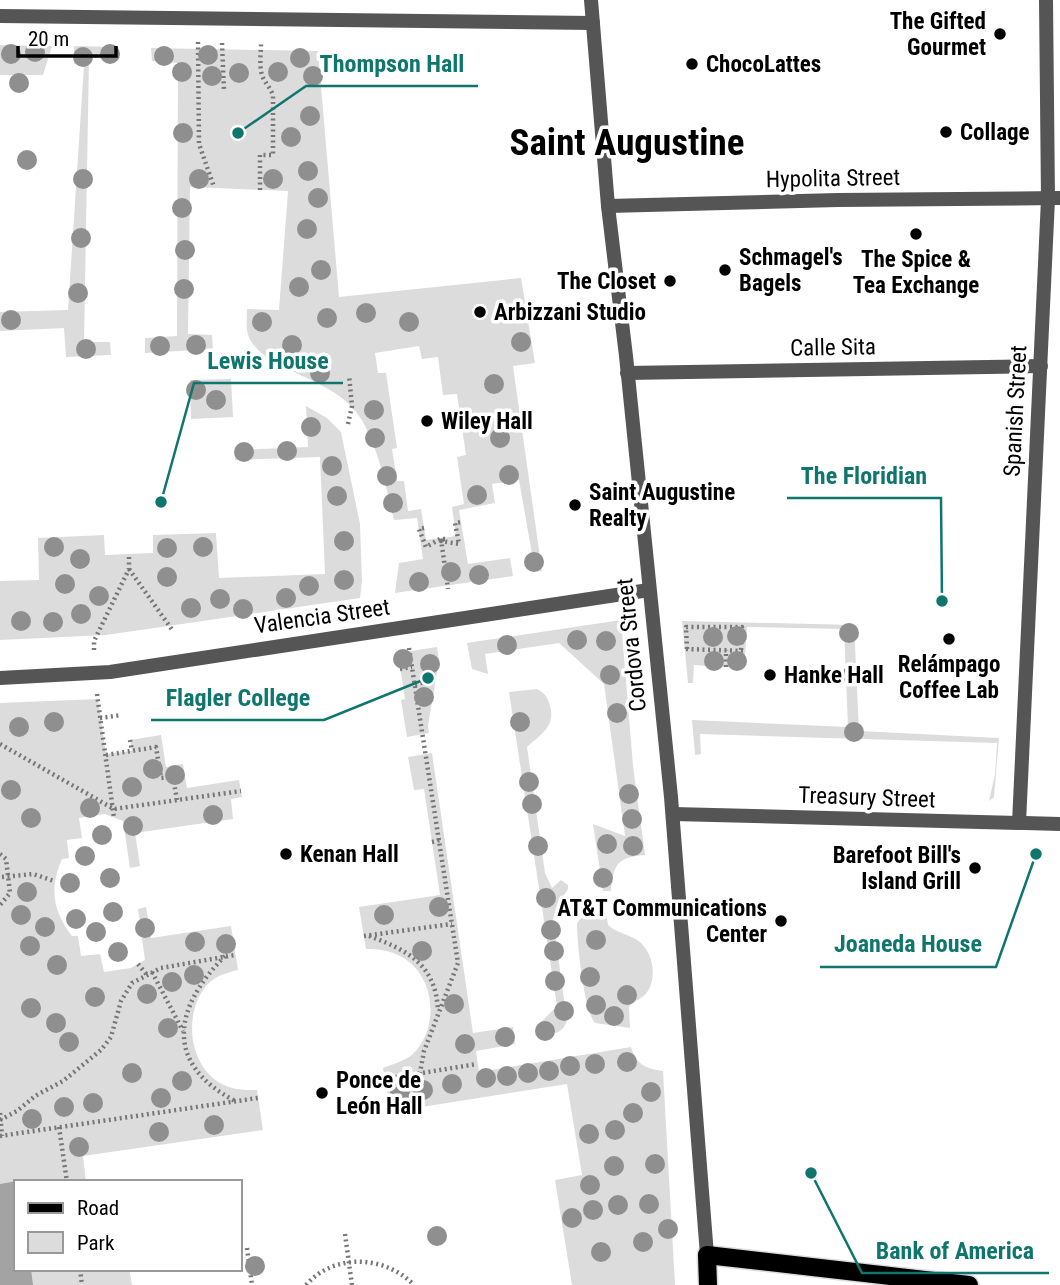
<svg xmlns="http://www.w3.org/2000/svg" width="1060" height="1285" viewBox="0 0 1060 1285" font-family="'Roboto Condensed',sans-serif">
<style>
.green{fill:#dcdcdc;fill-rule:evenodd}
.water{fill:#a3a3a3}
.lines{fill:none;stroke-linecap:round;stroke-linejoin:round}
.primary-casing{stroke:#dbdbdb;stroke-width:21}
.path{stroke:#777;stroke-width:4.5;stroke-dasharray:2 3.5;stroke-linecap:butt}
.lane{stroke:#555;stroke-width:14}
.street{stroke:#555;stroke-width:14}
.primary{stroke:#000;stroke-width:18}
.tree{fill:#8f8f8f}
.poi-dot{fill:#000;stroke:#fff;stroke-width:2.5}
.labels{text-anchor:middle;stroke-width:7;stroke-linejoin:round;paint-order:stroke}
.poi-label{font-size:23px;font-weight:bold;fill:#000;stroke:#fff;text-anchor:start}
.street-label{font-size:23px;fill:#000;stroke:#fff}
.town-label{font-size:37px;font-weight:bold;fill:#000;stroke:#fff}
.leader{fill:none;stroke:#0f766e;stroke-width:2.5}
.callout-dot{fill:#0f766e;stroke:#fff;stroke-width:2.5}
.callout-label{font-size:24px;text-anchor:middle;font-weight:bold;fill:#0f766e;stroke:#fff;stroke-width:7;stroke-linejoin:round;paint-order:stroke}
</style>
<rect width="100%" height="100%" fill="#fff"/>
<!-- green -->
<g class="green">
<polygon points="0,45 52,46 43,75 0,75"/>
<polygon points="74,46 115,47 115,58 89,58 84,342 110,342 111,355 66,357 64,328 0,331 0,312 68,310 84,65 74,64"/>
<path d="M151 48 318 51 339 297 521 278 535 363 513 366 542 571 533 572 532 554 519 480 492 484 495 503 459 510 468 564 510 558 513 576 395 593 399 563 423 559 417 518 394 520C387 489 376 438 357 413 333 379 268 371 251 341 245 332 247 320 247 309L279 310 288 191 190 187 188 334 212 335 213 349 145 353V338L177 336 178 63 152 61ZM419 346 422 359 438 357 443 395 457 394 466 455 457 457 464 504 452 507 456 536 426 540 421 509 408 511 404 481H397L392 449 397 448 386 373H378L375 353Z"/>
<polygon points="231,379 233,417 191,419 190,380"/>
<polygon points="306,406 327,418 341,432 360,524 362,581 360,598 106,635 0,640 0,581 39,580 38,538 104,535 105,555 153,553 153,535 216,533 219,578 325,574 320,457 235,460 235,450 308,447"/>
<path d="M621 620 633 766 645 855C618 857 613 864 611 891H603L593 824 625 836 604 684 559 643 485 654 488 674 472 669 467 643Z"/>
<polygon points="682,621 854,625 859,731 999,738 994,797 989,801 995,774 997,743 700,734 701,754 695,755 692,720 848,727 844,629 747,627 744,668 694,665 693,683 688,683"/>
<polygon points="437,647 439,660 428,726 429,733 407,737 401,700 405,699 398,653"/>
<path d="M537 689C545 693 548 698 550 706 556 727 540 735 527 747L545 873 552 888 561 880 568 885V889L558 904 553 919 567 1021C562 1034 554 1034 541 1035L538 1029 539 1024 557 1006 509 692Z"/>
<path d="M98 699 106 754 132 751 130 740 161 735 166 767 183 764 187 788 239 780 242 797 231 799 233 819 135 833 140 866 130 868 123 821 105 814 79 818 82 838 67 840 69 858 62 859C49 889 53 911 72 936H78L81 956 100 954 104 972 131 968 145 960 138 909 146 907 151 938 231 926 238 970C226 973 217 975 208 984 182 1012 188 1068 224 1085 233 1090 247 1090 257 1090L263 1130 83 1156 86 1182H16V1269H129L132 1285H0V703Z"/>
<path d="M432 753 473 1033 513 1027 515 1044 476 1051 479 1072 631 1047C636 1064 646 1069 663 1071L675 1285H572L555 1180 582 1175 567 1084 390 1112 383 1068C393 1064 405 1061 413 1054 441 1026 435 972 398 955 388 950 377 949 366 949L359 907 440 895 424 789 414 790 408 757Z"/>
<path d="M606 911 608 925C617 933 628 934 637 940 652 950 657 973 649 989 645 998 635 1000 629 1007L630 1028 595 1023C584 1011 577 943 577 924 582 913 594 913 606 911Z"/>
</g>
<!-- water -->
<polygon class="water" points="17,1181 16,1269 31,1269 33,1285 0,1285 0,1184"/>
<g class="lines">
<defs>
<polyline id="primary" points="708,1285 707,1255 969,1285"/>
</defs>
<!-- primary casing -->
<use href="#primary" class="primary-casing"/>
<!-- path -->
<g class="path">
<polyline points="198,42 199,144 214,187"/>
<polyline points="222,43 224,91"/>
<path d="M260 190V155H273V96C271 88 264 82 262 75 259 65 261 53 261 44"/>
<polyline points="348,424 352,406 349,375"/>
<polyline points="424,528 419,529 426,547 440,539"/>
<polyline points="441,539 448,589"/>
<polyline points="445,539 441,539 445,540 441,541 459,544 455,523 461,522"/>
<polyline points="129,569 173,631"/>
<polyline points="409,648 458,963 424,1051 420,1073"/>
<polyline points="686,649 745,651"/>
<polyline points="687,649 686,627 742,627 741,651"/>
<polyline points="94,650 94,641 129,569 129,554"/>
<polyline points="726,667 726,650"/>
<polyline points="400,669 412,667"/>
<polyline points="415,684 435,681"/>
<polyline points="97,694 114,818"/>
<polyline points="100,718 121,715"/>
<polyline points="130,740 132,751"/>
<polyline points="0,744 114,809 241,791"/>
<polyline points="106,755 156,747 161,778 173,777 177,800"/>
<polyline points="432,842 440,840"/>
<polyline points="0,854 6,859 10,893 0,905"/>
<polyline points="2,877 33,874 54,881"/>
<polyline points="364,936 452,924"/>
<path d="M369 936C407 950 436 964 438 1011"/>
<path d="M225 956C174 1007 163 1063 235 1101"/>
<polyline points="138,964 147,975"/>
<polyline points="152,972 183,1031"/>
<polyline points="385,1079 477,1064"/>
<polyline points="0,1113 2,1136"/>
<polyline points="0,1120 17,1111 35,1096 63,1081 101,1050 111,1037 121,1001 132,983 161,968 235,955"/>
<polyline points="59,1127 67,1182"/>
<polyline points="0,1136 258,1098"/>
<polyline points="345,1234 352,1285"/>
<polyline points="247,1248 252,1285"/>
<polyline points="80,1269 82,1285"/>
<path d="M306 1285C334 1253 385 1255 414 1285"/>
</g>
<!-- lane -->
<polyline class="lane" points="627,373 1041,366"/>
<!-- street -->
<g class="street">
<polyline points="591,0 608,206 626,356 671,797 707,1255"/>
<polyline points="0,16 593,23"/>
<polyline points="608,206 838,200 1060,198"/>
<polyline points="0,678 110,672 649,590"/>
<polyline points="673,814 1060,824"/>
<polyline points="1019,823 1048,199 1046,0"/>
</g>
<!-- primary -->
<use href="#primary" class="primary"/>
</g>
<!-- trees -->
<g class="tree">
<circle cx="35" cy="52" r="10"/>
<circle cx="11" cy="54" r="10"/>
<circle cx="110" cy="54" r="10"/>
<circle cx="208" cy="55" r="10"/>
<circle cx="164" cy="56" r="10"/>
<circle cx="83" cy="57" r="10"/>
<circle cx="300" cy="58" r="10"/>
<circle cx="182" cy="72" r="10"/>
<circle cx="278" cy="72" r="10"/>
<circle cx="239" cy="73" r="10"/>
<circle cx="212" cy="76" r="10"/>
<circle cx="313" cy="76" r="10"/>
<circle cx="19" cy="83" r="10"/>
<circle cx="310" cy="116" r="10"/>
<circle cx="183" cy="133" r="10"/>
<circle cx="291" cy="137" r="10"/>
<circle cx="27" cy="160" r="10"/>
<circle cx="308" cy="171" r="10"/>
<circle cx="83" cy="179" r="10"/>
<circle cx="199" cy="179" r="10"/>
<circle cx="273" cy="179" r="10"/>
<circle cx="318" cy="198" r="10"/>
<circle cx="182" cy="208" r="10"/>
<circle cx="307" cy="229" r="10"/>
<circle cx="81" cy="238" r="10"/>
<circle cx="185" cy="250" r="10"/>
<circle cx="321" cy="270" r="10"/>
<circle cx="299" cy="287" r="10"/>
<circle cx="184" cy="289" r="10"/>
<circle cx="78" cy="293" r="10"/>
<circle cx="366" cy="313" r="10"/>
<circle cx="327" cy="318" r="10"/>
<circle cx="11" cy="320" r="10"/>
<circle cx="262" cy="322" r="10"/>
<circle cx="409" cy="322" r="10"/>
<circle cx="521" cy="342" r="10"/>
<circle cx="196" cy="345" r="10"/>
<circle cx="292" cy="345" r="10"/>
<circle cx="160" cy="346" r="10"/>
<circle cx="86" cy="349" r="10"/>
<circle cx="320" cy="373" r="10"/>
<circle cx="494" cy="384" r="10"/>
<circle cx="196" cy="390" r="10"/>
<circle cx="216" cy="400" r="10"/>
<circle cx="374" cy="410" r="10"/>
<circle cx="311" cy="427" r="10"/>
<circle cx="375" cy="438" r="10"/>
<circle cx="500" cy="438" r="10"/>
<circle cx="287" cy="451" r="10"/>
<circle cx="244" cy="452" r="10"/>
<circle cx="332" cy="466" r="10"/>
<circle cx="509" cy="475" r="10"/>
<circle cx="387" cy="476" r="10"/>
<circle cx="477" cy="495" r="10"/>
<circle cx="337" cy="496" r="10"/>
<circle cx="393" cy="503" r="10"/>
<circle cx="344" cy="541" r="10"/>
<circle cx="54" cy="547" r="10"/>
<circle cx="203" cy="547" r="10"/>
<circle cx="167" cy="548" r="10"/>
<circle cx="80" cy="559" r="10"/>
<circle cx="534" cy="562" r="10"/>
<circle cx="451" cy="572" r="10"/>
<circle cx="479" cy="575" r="10"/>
<circle cx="167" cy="577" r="10"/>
<circle cx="344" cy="580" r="10"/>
<circle cx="419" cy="582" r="10"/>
<circle cx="65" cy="584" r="10"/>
<circle cx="309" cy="586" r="10"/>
<circle cx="99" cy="596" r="10"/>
<circle cx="286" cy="598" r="10"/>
<circle cx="220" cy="599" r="10"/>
<circle cx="191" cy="608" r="10"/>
<circle cx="243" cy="609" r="10"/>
<circle cx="81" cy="614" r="10"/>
<circle cx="21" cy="621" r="10"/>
<circle cx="53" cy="622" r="10"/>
<circle cx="849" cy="633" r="10"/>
<circle cx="737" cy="636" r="10"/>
<circle cx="713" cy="637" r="10"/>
<circle cx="577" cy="640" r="10"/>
<circle cx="606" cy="641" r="10"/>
<circle cx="507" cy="645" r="10"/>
<circle cx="403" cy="659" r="10"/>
<circle cx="714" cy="661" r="10"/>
<circle cx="737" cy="661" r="10"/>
<circle cx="430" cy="664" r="10"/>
<circle cx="610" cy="675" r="10"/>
<circle cx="852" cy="675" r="10"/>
<circle cx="424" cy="697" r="10"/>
<circle cx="617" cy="713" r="10"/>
<circle cx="54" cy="722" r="10"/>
<circle cx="520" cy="722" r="10"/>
<circle cx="19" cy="727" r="10"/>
<circle cx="854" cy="732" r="10"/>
<circle cx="153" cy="769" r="10"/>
<circle cx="175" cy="775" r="10"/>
<circle cx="529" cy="782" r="10"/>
<circle cx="132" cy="787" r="10"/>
<circle cx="11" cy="790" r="10"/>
<circle cx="629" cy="794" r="10"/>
<circle cx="532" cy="804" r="10"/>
<circle cx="90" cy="808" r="10"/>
<circle cx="213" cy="815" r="10"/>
<circle cx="31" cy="818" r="10"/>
<circle cx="632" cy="819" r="10"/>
<circle cx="133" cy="826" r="10"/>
<circle cx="102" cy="835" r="10"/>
<circle cx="607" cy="844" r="10"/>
<circle cx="538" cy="846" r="10"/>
<circle cx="633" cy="846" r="10"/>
<circle cx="85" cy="856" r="10"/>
<circle cx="110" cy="878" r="10"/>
<circle cx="603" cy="878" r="10"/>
<circle cx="70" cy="883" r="10"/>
<circle cx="27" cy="892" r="10"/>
<circle cx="546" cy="898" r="10"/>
<circle cx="439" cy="907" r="10"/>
<circle cx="113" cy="912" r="10"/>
<circle cx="21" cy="915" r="10"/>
<circle cx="384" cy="915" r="10"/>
<circle cx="76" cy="919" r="10"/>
<circle cx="45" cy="927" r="10"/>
<circle cx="145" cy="928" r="10"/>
<circle cx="551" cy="930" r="10"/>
<circle cx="96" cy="932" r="10"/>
<circle cx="596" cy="940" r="10"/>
<circle cx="195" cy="942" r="10"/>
<circle cx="226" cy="944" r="10"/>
<circle cx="30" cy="946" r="10"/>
<circle cx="422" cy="951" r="10"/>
<circle cx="554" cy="951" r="10"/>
<circle cx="118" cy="952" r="10"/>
<circle cx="57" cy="965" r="10"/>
<circle cx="194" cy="975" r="10"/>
<circle cx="590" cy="977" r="10"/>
<circle cx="555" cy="981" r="10"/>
<circle cx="172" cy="982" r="10"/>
<circle cx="147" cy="994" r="10"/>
<circle cx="627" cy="995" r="10"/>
<circle cx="95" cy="997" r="10"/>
<circle cx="454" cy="1004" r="10"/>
<circle cx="596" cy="1005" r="10"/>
<circle cx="31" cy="1008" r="10"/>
<circle cx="564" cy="1011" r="10"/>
<circle cx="614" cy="1016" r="10"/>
<circle cx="56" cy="1023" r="10"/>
<circle cx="168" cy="1028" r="10"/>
<circle cx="545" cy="1031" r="10"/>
<circle cx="505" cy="1037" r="10"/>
<circle cx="69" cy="1042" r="10"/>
<circle cx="465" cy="1044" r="10"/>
<circle cx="627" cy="1062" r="10"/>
<circle cx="595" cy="1064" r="10"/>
<circle cx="570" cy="1066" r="10"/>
<circle cx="549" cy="1071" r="10"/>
<circle cx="132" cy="1073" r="10"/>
<circle cx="528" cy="1073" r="10"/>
<circle cx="507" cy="1076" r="10"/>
<circle cx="486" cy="1078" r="10"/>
<circle cx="182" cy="1081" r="10"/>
<circle cx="452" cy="1084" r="10"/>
<circle cx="423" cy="1090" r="10"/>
<circle cx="651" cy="1092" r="10"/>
<circle cx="400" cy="1093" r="10"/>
<circle cx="161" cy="1098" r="10"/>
<circle cx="93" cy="1103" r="10"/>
<circle cx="64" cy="1107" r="10"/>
<circle cx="633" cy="1113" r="10"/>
<circle cx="32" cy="1119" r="10"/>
<circle cx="214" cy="1125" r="10"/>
<circle cx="615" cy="1130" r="10"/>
<circle cx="159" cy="1132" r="10"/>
<circle cx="589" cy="1134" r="10"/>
<circle cx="79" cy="1147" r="10"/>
<circle cx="655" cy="1164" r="10"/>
<circle cx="614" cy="1166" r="10"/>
<circle cx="590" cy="1185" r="10"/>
<circle cx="649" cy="1204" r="10"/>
<circle cx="618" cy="1205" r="10"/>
<circle cx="593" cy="1210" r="10"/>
<circle cx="572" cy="1218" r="10"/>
<circle cx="668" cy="1229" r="10"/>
<circle cx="437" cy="1236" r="10"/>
<circle cx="643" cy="1242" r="10"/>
<circle cx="601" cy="1252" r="10"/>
<circle cx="255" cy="1266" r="10"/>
</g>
<!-- markers -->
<g class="poi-dot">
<circle cx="1000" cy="34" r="7"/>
<circle cx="692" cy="64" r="7"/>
<circle cx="946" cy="132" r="7"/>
<circle cx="916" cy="234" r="7"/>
<circle cx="725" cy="270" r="7"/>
<circle cx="670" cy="281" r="7"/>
<circle cx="480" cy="312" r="7"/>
<circle cx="427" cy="421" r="7"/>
<circle cx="575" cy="505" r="7"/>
<circle cx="949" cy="639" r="7"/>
<circle cx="770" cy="675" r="7"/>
<circle cx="286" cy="854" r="7"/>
<circle cx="975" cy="868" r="7"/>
<circle cx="781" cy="921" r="7"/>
<circle cx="322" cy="1093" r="7"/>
</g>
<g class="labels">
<!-- poi labels -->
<g class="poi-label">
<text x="986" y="29" text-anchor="end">The Gifted<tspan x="986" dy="26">Gourmet</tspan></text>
<text x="706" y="72">ChocoLattes</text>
<text x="960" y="140">Collage</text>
<text x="739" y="265">Schmagel's<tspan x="739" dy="26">Bagels</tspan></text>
<text x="916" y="267" text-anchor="middle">The Spice &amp;<tspan x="916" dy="26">Tea Exchange</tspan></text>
<text x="656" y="289" text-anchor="end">The Closet</text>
<text x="494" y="320">Arbizzani Studio</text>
<text x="441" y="429">Wiley Hall</text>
<text x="589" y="500">Saint Augustine<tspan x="589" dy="26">Realty</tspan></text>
<text x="949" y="672" text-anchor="middle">Relámpago<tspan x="949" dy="26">Coffee Lab</tspan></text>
<text x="784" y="683">Hanke Hall</text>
<text x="300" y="862">Kenan Hall</text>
<text x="961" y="863" text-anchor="end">Barefoot Bill's<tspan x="961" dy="26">Island Grill</tspan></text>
<text x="767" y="916" text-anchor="end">AT&amp;T Communications<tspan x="767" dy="26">Center</tspan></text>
<text x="336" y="1088">Ponce de<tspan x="336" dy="26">León Hall</tspan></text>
</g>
<!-- street labels -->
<g class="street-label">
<text transform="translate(833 178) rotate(-1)" y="8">Hypolita Street</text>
<text transform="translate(833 347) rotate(-1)" y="8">Calle Sita</text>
<text transform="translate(1015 411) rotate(-87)" y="8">Spanish Street</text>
<text transform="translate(322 616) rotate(-8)" y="8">Valencia Street</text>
<text transform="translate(631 645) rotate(-96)" y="8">Cordova Street</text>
<text transform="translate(867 797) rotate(2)" y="8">Treasury Street</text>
</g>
<!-- town labels -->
<g class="town-label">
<text x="627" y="155">Saint Augustine</text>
</g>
</g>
<!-- callouts -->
<path class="leader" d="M238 133L306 86H478M161 502L194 383H343M942 601L941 498H787M428 678L324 720H151M1036 854L996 967H820M811 1173L862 1273H1049"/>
<g class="callout-dot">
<circle cx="238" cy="133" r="7"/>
<circle cx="161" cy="502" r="7"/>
<circle cx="942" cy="601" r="7"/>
<circle cx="428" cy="678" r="7"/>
<circle cx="1036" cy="854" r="7"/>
<circle cx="811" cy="1173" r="7"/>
</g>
<g class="callout-label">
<text x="392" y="72">Thompson Hall</text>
<text x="268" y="369">Lewis House</text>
<text x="864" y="484">The Floridian</text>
<text x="238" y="706">Flagler College</text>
<text x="908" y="952">Joaneda House</text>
<text x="955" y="1259">Bank of America</text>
</g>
<!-- legend -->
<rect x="14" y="1180" width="228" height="91" fill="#ffffff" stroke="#999999" stroke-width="2"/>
<rect x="28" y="1203" width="35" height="10" fill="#000000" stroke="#999999" stroke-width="2"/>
<text x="77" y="1215" font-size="21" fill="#000000">Road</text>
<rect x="28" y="1232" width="35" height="21" fill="#dcdcdc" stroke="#999999" stroke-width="2"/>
<text x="77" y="1250" font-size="21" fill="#000000">Park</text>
<!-- scale -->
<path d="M18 46v10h98v-10" fill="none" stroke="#000000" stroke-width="3.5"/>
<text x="28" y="46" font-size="21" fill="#000000" stroke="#ffffff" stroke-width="5" paint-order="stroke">20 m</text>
</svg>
